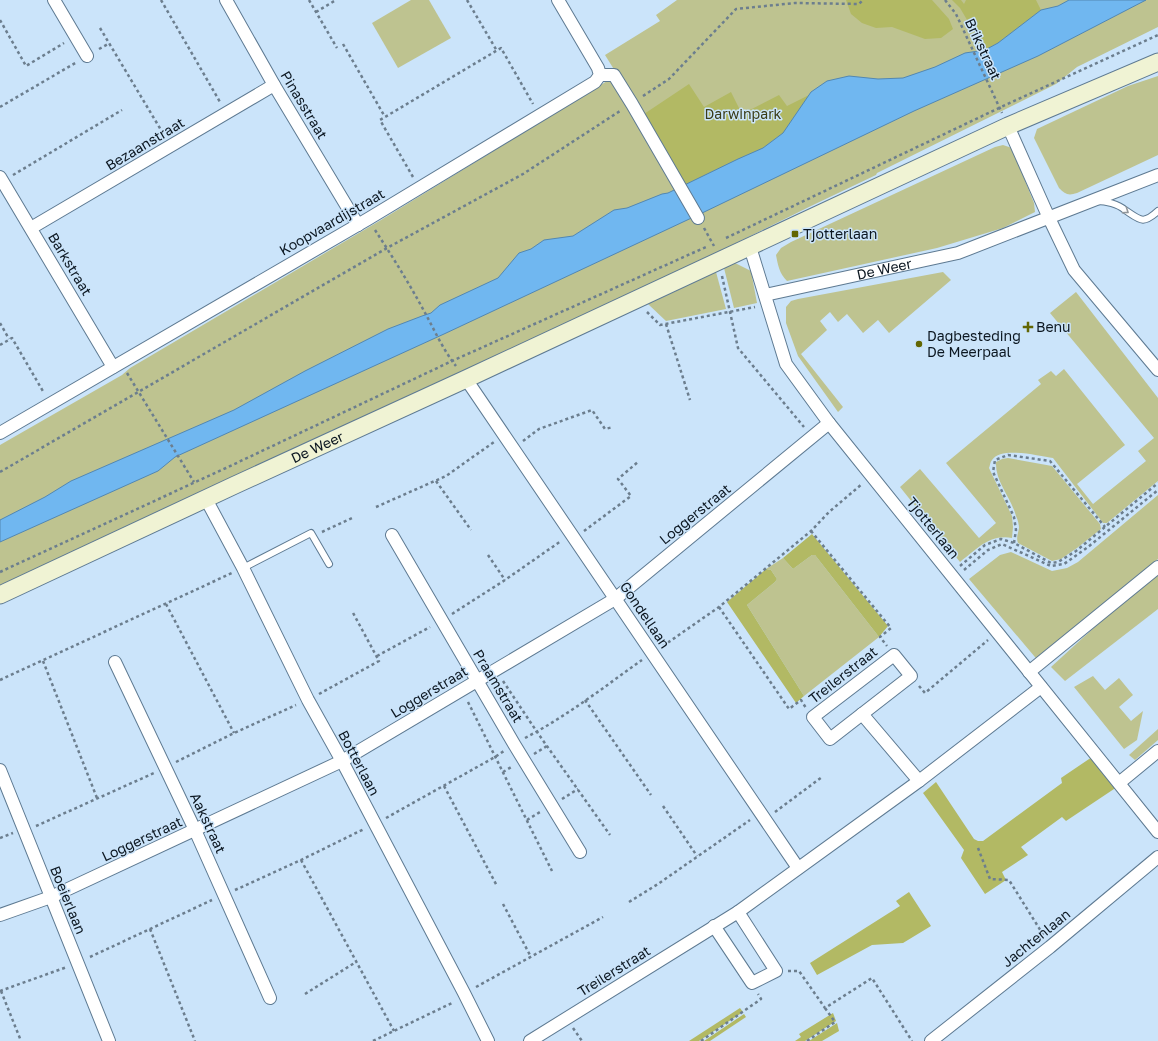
<svg xmlns="http://www.w3.org/2000/svg" width="1158" height="1041" viewBox="0 0 1158 1041" font-family="'Golos Text',sans-serif">
<style>
.green{fill:#bec390}
.forest{fill:#b2b964}
.water{fill:#70b7f0;stroke:#5287b2}
.lines{fill:none;stroke-linecap:round;stroke-linejoin:round}
.lane-casing{stroke:#5e7a92;stroke-width:8}
.street-casing{stroke:#5e7a92;stroke-width:14}
.secondary-casing{stroke:#5e7a92;stroke-width:19}
.path{stroke:#6c7e8e;stroke-width:2.5;stroke-dasharray:3 3;stroke-linecap:butt}
.lane{stroke:#fff;stroke-width:6}
.street{stroke:#fff;stroke-width:12}
.secondary{stroke:#f0f3d4;stroke-width:17}
.oneway{stroke:#92979b}
.poi-dot{fill:#626602;stroke:#cbe4fa;stroke-width:1.5}
.labels{text-anchor:middle;stroke-width:3;stroke-linejoin:round;paint-order:stroke}
.street-label{font-size:14px;fill:#0c1721;stroke:#cbe4fa}
.park-label{font-size:14px;fill:#3a3c17;stroke:#cbe4fa}
.poi-label{font-size:14px;fill:#0c1721;stroke:#cbe4fa;text-anchor:start}
</style>
<rect width="100%" height="100%" fill="#cbe4fa"/>
<!-- green -->
<g class="green">
<polygon points="411,0 429,0 451,38 398,68 372,23"/>
<polygon points="677,0 1158,0 1158,27 1077,67 1056,84 877,173 876,175 811,206 710,256 0,588 0,445 122,375 130,368 381,220 612,78 615,71 605,55 660,21 656,15"/>
<path d="M1158 76V155L1077 193C1068 196 1065 194 1059 188L1034 138 1037 129 1128 86Z"/>
<path d="M1003 145 1012 148 1034 203 1035 212 1003 228 937 248 787 281C779 273 778 265 776 255L781 248 791 242 995 147Z"/>
<polygon points="735,263 751,271 757,303 734,308 724,268"/>
<polygon points="716,272 726,309 666,321 648,304"/>
<polygon points="943,272 951,280 889,333 878,320 863,333 847,314 838,322 830,312 820,321 827,330 801,354 843,407 838,412 798,356 786,323 786,307 791,301 798,299"/>
<path d="M1076 292 1158 398V481L1107 523H1103L1053 458C1039 456 1001 446 992 460 990 462 990 466 989 468L1012 516 1013 527 1012 538C989 534 976 550 960 562L900 487 920 469 979 538 996 523 946 463 1041 384 1038 380 1051 371 1056 376 1064 369 1125 445 1077 484 1093 504 1146 461 1138 451 1154 438 1050 313Z"/>
<path d="M1008 458 1052 466 1100 524 1101 529 1077 548 1061 559 1052 561 1018 543C1016 538 1018 534 1019 528 1019 525 1018 520 1016 516 1011 497 995 482 996 462L1002 459Z"/>
<polygon points="1158,495 1158,559 1078,625 1040,663 969,579 1000,555 1011,552 1052,571 1067,568 1078,562"/>
<polygon points="812,555 815,555 879,637 804,696 747,605 775,582 777,579 771,570 766,569 783,558 793,569"/>
<polygon points="1158,574 1158,609 1065,681 1051,667 1098,624"/>
<polygon points="1093,676 1105,690 1119,678 1133,695 1119,707 1131,721 1143,711 1137,740 1124,749 1074,687"/>
<polygon points="1158,729 1158,740 1135,760 1129,755"/>
</g>
<!-- forest -->
<g class="forest">
<polygon points="846,0 932,0 949,19 953,29 941,38 925,39 892,27 876,28 862,23 851,14"/>
<polygon points="952,0 961,0 964,4 966,0 1036,0 1041,10 998,43 985,50 960,8"/>
<polygon points="689,84 704,107 731,92 742,114 779,95 787,106 809,95 783,133 763,148 683,186 641,116"/>
<polygon points="812,534 888,626 879,637 815,555 812,555 793,569 783,558"/>
<polygon points="766,569 771,570 777,579 775,582 747,605 804,696 796,703 727,602"/>
<polygon points="1092,757 1117,787 1066,821 1062,817 1021,847 1028,855 1002,872 1006,880 985,894 961,858 964,850 923,793 936,782 974,839 978,841 983,841 1062,783 1061,778"/>
<polygon points="909,892 931,926 903,943 872,945 817,975 810,963 900,906 896,901"/>
<polygon points="740,1008 743,1012 699,1041 689,1041"/>
<polygon points="833,1013 836,1021 805,1041 795,1041 801,1037 799,1034"/>
<polygon points="744,1014 746,1017 710,1041 704,1041"/>
<polygon points="837,1023 839,1031 822,1041 809,1041"/>
</g>
<!-- water -->
<polygon class="water" points="1069,0 1146,0 1038,56 914,111 700,214 444,334 175,457 158,471 0,542 0,520 45,497 71,481 234,410 305,371 388,329 422,316 431,313 440,305 498,278 519,253 531,249 544,240 573,236 614,210 627,208 662,194 668,193 738,159 763,148 783,133 811,92 827,81 849,76 878,79 903,78 935,67 965,53 985,50 998,43 1041,10 1058,6"/>
<g class="lines">
<defs>
<g id="lane">
<path d="M1097 201C1106 201 1118 204 1125 210 1140 220 1143 225 1158 211"/>
<polyline points="243,568 311,533 329,564"/>
</g>
<g id="street">
<polyline points="54,0 87,56"/>
<polyline points="226,0 274,85 358,225"/>
<polyline points="600,75 614,75 632,104 698,218"/>
<polyline points="1008,126 1049,218 1074,270 1158,370"/>
<polyline points="0,177 113,367"/>
<polyline points="31,228 274,85"/>
<polyline points="750,247 786,364 829,423 1158,832"/>
<path id="s1" d="M765 295 958 253 1158 175"/>
<polyline points="466,379 798,868"/>
<polyline points="0,433 368,219 595,82 600,75 598,68 558,0"/>
<polyline points="206,499 243,568 308,700 342,761 464,993 488,1041"/>
<polyline points="392,535 514,744 580,852"/>
<polygon points="894,655 911,676 830,739 813,717"/>
<polyline points="115,662 195,830 270,998"/>
<polyline points="1029,672 1158,567"/>
<polyline points="862,714 919,781"/>
<polyline points="0,770 109,1041"/>
<polyline points="1119,783 1158,751"/>
<polyline points="0,915 51,897 342,761 615,599 829,423"/>
<polyline points="714,926 752,983 776,971 738,912"/>
<polyline points="530,1041 738,912 919,781 1041,687"/>
<polyline points="931,1041 1050,947 1158,857"/>
</g>
<g id="secondary">
<path id="s2" d="M0 595 235 485 466 379 1008 126 1158 62"/>
</g>
</defs>
<!-- lane casing -->
<use href="#lane" class="lane-casing"/>
<!-- street casing -->
<use href="#street" class="street-casing"/>
<!-- secondary casing -->
<use href="#secondary" class="secondary-casing"/>
<!-- path -->
<g class="path">
<polyline points="161,0 220,102"/>
<polyline points="309,0 337,48"/>
<polyline points="467,0 497,51"/>
<polyline points="945,0 956,14 1002,113"/>
<polyline points="316,12 336,0"/>
<polyline points="0,20 26,66 64,43"/>
<polyline points="100,28 164,135"/>
<polyline points="343,44 385,117"/>
<polyline points="99,49 108,44"/>
<polyline points="643,96 669,79 736,9 795,3 859,4 863,0"/>
<polyline points="0,107 77,62"/>
<polyline points="13,175 122,110"/>
<polyline points="413,177 380,120 385,117 501,48 533,104"/>
<polyline points="704,228 714,246"/>
<path d="M375 230C392 256 409 283 424 311 434 329 443 350 456 366"/>
<polyline points="726,238 999,108 1158,35"/>
<polyline points="722,276 738,348 804,427"/>
<polyline points="647,312 660,325 755,307"/>
<polyline points="0,323 9,339"/>
<polyline points="666,324 690,400"/>
<polyline points="0,345 12,338 44,393"/>
<polyline points="127,373 194,482"/>
<polyline points="523,441 539,429 592,410 605,429 613,427"/>
<polyline points="0,472 387,248 523,174 620,111"/>
<polyline points="436,481 471,530"/>
<polyline points="376,507 446,476 494,442"/>
<polyline points="584,531 631,496 618,479 639,461"/>
<polyline points="811,531 891,628 880,637 887,646"/>
<polyline points="322,532 352,518"/>
<polyline points="1014,543 1016,530 1014,517 993,472 995,460 1008,455 1050,461 1105,527"/>
<polyline points="488,555 505,580"/>
<polyline points="960,566 985,545 1001,539 1014,543 1051,563 1058,562 1076,551 1158,483"/>
<polyline points="964,570 988,550 1002,544 1051,566 1064,564 1088,547 1158,490"/>
<polyline points="0,572 226,468 452,361 706,247"/>
<polyline points="166,604 234,733"/>
<polyline points="719,607 789,709 801,700 806,708"/>
<polyline points="452,614 505,580 561,541"/>
<polyline points="663,646 719,607 811,531 829,512 862,484"/>
<polyline points="377,656 430,627"/>
<polyline points="43,661 97,798"/>
<polyline points="0,680 232,573"/>
<polyline points="503,681 537,732 610,835"/>
<polyline points="919,686 925,693 988,640"/>
<polyline points="319,694 379,661 352,611"/>
<polyline points="585,700 651,795"/>
<polyline points="468,702 552,871"/>
<path d="M525 738C567 716 604 687 642 660"/>
<polyline points="534,754 547,746"/>
<polyline points="176,762 234,733 296,705"/>
<polyline points="503,772 513,766"/>
<polyline points="444,786 497,886"/>
<polyline points="562,799 578,789"/>
<polyline points="663,806 697,856"/>
<polyline points="775,812 822,777"/>
<polyline points="386,818 495,757 504,751"/>
<polyline points="527,820 540,812"/>
<polyline points="36,826 154,773"/>
<polyline points="0,838 13,833"/>
<polyline points="978,848 990,879 1009,880 1044,936"/>
<polyline points="301,860 394,1031"/>
<polyline points="235,890 301,860 364,829"/>
<polyline points="629,902 658,884 750,820"/>
<polyline points="503,904 531,957"/>
<polyline points="150,929 195,1041"/>
<polyline points="90,957 212,900"/>
<polyline points="788,971 799,971 825,1008 872,978 912,1041"/>
<polyline points="476,987 603,917"/>
<polyline points="0,991 67,967"/>
<polyline points="1,991 21,1041"/>
<polyline points="305,994 356,962"/>
<polyline points="573,1028 582,1041"/>
<polyline points="373,1041 454,1002"/>
<polyline points="701,1041 761,999 758,994"/>
<polyline points="807,1041 835,1022 825,1008"/>
</g>
<!-- lane -->
<use href="#lane" class="lane"/>
<!-- street -->
<use href="#street" class="street"/>
<!-- secondary -->
<use href="#secondary" class="secondary"/>
</g>
<!-- one-way arrows -->
<defs><path id="oneway-chevron" d="M-2-3.5L2.5 0L-2 3.5" fill="none" stroke-width="1.6" stroke-linecap="round" stroke-linejoin="round"/></defs>
<use class="oneway" href="#oneway-chevron" transform="translate(1126 211) rotate(34)"/>
<!-- markers -->
<g class="poi-dot">
<rect x="791" y="230" width="8" height="8" rx="2"/>
<path d="M1026 321h4v4h4v4h-4v4h-4v-4h-4v-4h4z"/>
<circle cx="919" cy="344" r="4"/>
</g>
<g class="labels">
<!-- street labels -->
<g class="street-label">
<text transform="translate(983 49) rotate(65)" y="5">Brikstraat</text>
<text transform="translate(304 105) rotate(59)" y="5">Pinasstraat</text>
<text transform="translate(145 144) rotate(-31)" y="5">Bezaanstraat</text>
<text transform="translate(332 222) rotate(-30)" y="5">Koopvaardijstraat</text>
<text transform="translate(70 264) rotate(59)" y="5">Barkstraat</text>
<text dy="5" stroke="none"><textPath href="#s1" startOffset="122">De Weer</textPath></text>
<text dy="5" stroke="none"><textPath href="#s2" startOffset="350">De Weer</textPath></text>
<text transform="translate(695 514) rotate(-39)" y="5">Loggerstraat</text>
<text transform="translate(933 528) rotate(51)" y="5">Tjotterlaan</text>
<text transform="translate(645 615) rotate(56)" y="5">Gondellaan</text>
<text transform="translate(843 675) rotate(-38)" y="5">Treilerstraat</text>
<text transform="translate(498 686) rotate(59)" y="5">Praamstraat</text>
<text transform="translate(429 692) rotate(-31)" y="5">Loggerstraat</text>
<text transform="translate(359 763) rotate(62)" y="5">Botterlaan</text>
<text transform="translate(208 823) rotate(65)" y="5">Aakstraat</text>
<text transform="translate(142 839) rotate(-25)" y="5">Loggerstraat</text>
<text transform="translate(68 900) rotate(68)" y="5">Boeierlaan</text>
<text transform="translate(1036 938) rotate(-39)" y="5">Jachtenlaan</text>
<text transform="translate(614 971) rotate(-32)" y="5">Treilerstraat</text>
</g>
<!-- park labels -->
<g class="park-label">
<text x="743" y="119">Darwinpark</text>
</g>
<!-- poi labels -->
<g class="poi-label">
<text x="803" y="239">Tjotterlaan</text>
<text x="1036" y="332">Benu</text>
<text x="927" y="341">Dagbesteding<tspan x="927" dy="16">De Meerpaal</tspan></text>
</g>
</g>
</svg>
